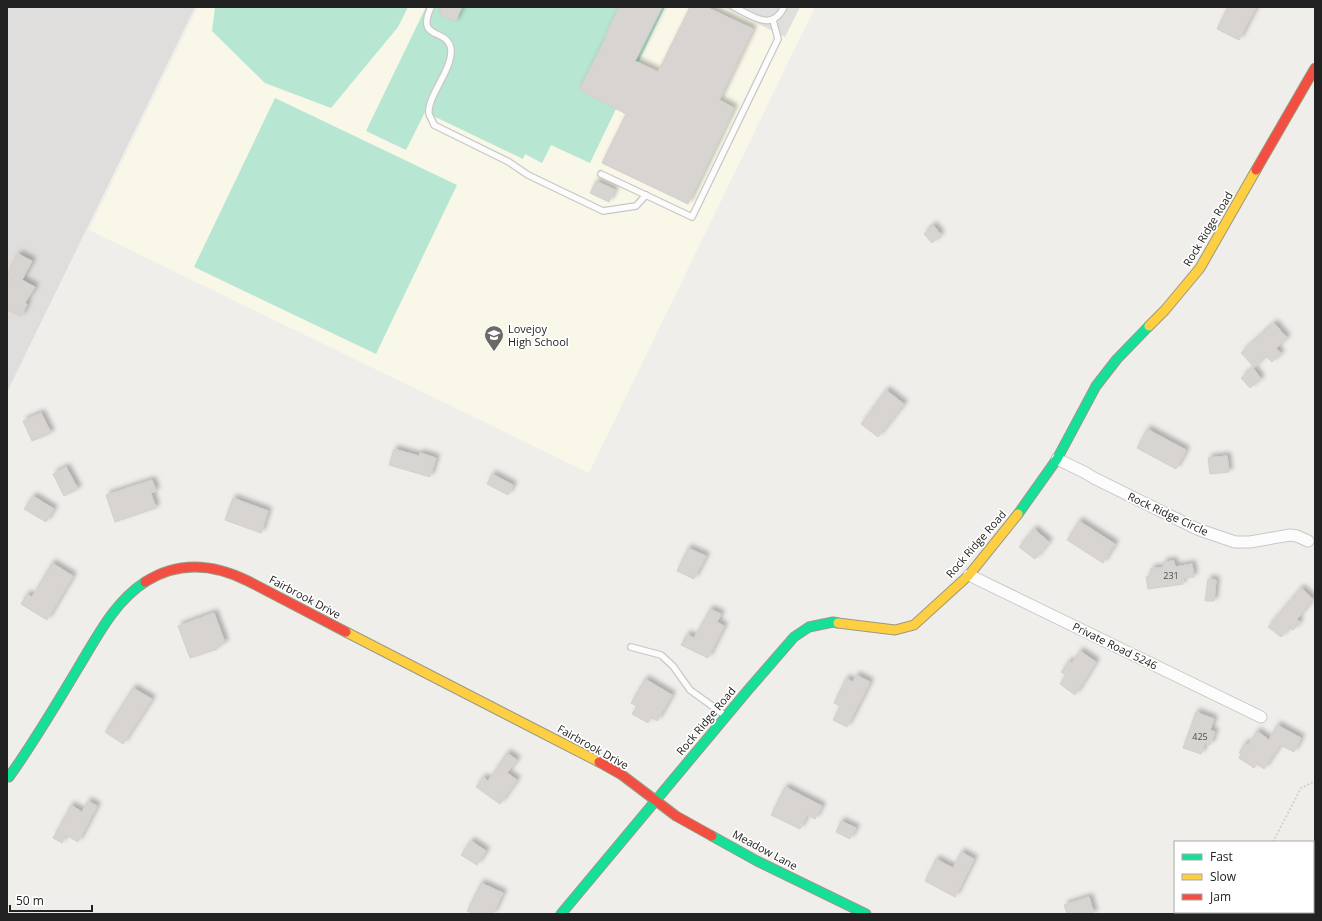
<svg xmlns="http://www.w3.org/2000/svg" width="1322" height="921" viewBox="0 0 1322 921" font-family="'Open Sans',sans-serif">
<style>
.residential{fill:#dfdedc}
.education{fill:#f8f7e8}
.pitch{fill:#b7e6d2}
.parking{fill:#e0dfde}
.building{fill:#d7d4d2;stroke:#d3d0cc;filter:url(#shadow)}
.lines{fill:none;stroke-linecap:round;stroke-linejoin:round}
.lane-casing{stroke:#c9c8c7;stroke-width:8}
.street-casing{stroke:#c9c8c7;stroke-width:13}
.fast-casing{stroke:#999a82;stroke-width:11}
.slow-casing{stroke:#999a82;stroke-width:11}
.jam-casing{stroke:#999a82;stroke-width:11}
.path{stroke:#dccecd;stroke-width:2;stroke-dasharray:2 2;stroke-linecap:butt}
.lane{stroke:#fdfcfc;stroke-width:5.5}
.street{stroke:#fdfcfc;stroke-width:11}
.fast{stroke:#16e098;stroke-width:9}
.slow{stroke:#ffcf43;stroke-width:9}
.jam{stroke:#f24e42;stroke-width:9}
.labels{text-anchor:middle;stroke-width:3.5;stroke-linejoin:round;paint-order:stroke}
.number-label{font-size:9px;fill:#4f4e4e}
.street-label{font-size:11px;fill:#222;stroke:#fff}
.poi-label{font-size:11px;fill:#222;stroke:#fff;text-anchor:start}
</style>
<defs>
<filter id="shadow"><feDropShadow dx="3.5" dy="-3.5" stdDeviation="2" flood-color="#0004"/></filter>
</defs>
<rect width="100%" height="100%" fill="#f0eeeb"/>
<!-- residential -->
<polygon class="residential" points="7,7 195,7 7,392"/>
<!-- education -->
<polygon class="education" points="198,7 815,7 589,473 89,230"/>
<!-- pitch -->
<g class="pitch">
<polygon points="215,7 408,7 398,27 331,108 265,83 212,31"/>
<polygon points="426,7 665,7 590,163 551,145 542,163 525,154 523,159 425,112 406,150 366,131"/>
<polygon points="275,98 457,185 376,354 194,267"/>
</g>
<!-- parking -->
<polygon class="parking" points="724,7 800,7 785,37"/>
<!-- building -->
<g class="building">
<polygon points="442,7 462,7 455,22 439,14"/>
<polygon points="619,7 662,7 635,61 658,72 690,7 706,7 753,29 719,100 734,108 688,204 602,163 626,114 579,90 606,37 605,36"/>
<polygon points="1228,7 1256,7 1239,40 1217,29"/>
<polygon points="596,181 615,190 609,202 590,193"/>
<polygon points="933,225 941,235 932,243 924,234"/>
<polygon points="18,254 32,261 22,280 35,287 25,303 27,304 21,316 7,310 7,286 11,278 7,276"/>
<polygon points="1274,323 1287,338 1276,348 1281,354 1272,362 1266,356 1254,367 1241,353"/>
<polygon points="1253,368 1261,379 1250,388 1241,378"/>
<polygon points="886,390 904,404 878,437 861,424"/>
<polygon points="41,413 51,433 32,441 23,421"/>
<polygon points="1147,429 1186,450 1176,469 1137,448"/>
<polygon points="394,449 419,456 420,453 436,458 430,477 389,465"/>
<polygon points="1227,456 1229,472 1210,474 1208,458"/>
<polygon points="66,467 78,489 64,496 53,474"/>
<polygon points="492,474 513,485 508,495 487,484"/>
<polygon points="152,480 156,491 151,493 156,508 115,522 106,495"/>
<polygon points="33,496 54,509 46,522 24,509"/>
<polygon points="233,498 268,511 261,533 225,520"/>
<polygon points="1079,521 1115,544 1103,563 1067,540"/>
<polygon points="1034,529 1049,542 1035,559 1019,547"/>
<polygon points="688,548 706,556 694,579 677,571"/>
<polygon points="1174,561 1175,567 1192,564 1194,577 1183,578 1183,584 1148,589 1146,577 1151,576 1150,569 1164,567 1163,562"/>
<polygon points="52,563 73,576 47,620 21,604 27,594 32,597"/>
<polygon points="1208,579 1216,580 1214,601 1205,601"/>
<polygon points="1301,588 1313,599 1297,619 1300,622 1293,630 1290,627 1281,637 1268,627"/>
<polygon points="710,609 721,614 717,622 724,626 708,658 681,645 687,634 694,638"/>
<polygon points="214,613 225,643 216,647 217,649 190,658 178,626"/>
<polygon points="1080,651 1096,662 1075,695 1060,684 1066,675 1061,672 1069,661 1072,663"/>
<polygon points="856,675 870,682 847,727 833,720 840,706 834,703 846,678 853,682"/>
<polygon points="645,679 672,695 657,721 651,717 648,723 632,714 637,706 631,703"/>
<polygon points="133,688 152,699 123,744 105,732"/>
<polygon points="1196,712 1214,719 1210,730 1215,732 1210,745 1205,743 1201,754 1183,748"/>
<polygon points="1277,725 1301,738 1294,752 1280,745 1264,769 1257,764 1254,768 1239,758 1241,754 1239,753 1245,743 1248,745 1257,731 1269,740"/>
<polygon points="507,753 517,760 507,773 517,780 500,804 476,787 483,777 488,781"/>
<polygon points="785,787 822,806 815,819 807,815 800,829 771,815"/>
<polygon points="88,801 97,806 78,842 66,835 62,843 53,838 71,805 82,812"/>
<polygon points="841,821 856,828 850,839 836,832"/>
<polygon points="471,841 486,851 477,865 461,855"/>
<polygon points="961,852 974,859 955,897 925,881 936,859 953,868"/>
<polygon points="481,883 503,893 493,914 473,914 467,911"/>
<polygon points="1089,897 1094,914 1067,914 1064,905"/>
</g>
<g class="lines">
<defs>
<g id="lane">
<path d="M431 7C415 42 449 27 451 50 452 71 426 98 429 114 430 117 433 121 434 125L509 162 528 175 603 211 636 206 646 195"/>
<path d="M734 7C752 16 772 32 784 7"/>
<polyline points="601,174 692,217 778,39 773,20"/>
<polyline points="631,647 661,655 673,666 690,690 726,716"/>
</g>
<g id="street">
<polyline points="1057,459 1084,472 1094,478 1197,529 1235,542 1250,542 1290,535 1297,536 1308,541"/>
<polyline points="969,575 1261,717"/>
</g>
<g id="fast">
<polyline points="1018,514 1057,459 1096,386 1117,359 1149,326"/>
<path d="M9 777C34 742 56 705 78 668 97 637 114 602 145 582"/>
<polyline points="712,836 757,861 866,914"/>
<polyline points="561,914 748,690 794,637 809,627 833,622 838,623"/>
</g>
<g id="slow">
<polyline points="1149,326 1165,310 1200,268 1256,170"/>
<polyline points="838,623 895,630 914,625 969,575 1018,514"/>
<polyline points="346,632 599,762"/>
</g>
<g id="jam">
<polyline points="1256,170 1315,68"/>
<path d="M145 582C179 560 214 564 248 581L346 632"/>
<polyline points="599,762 622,775 676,816 712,836"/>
</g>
</defs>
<!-- lane casing -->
<use href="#lane" class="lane-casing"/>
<!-- street casing -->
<use href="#street" class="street-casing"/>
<!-- fast casing -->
<use href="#fast" class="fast-casing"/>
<!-- slow casing -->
<use href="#slow" class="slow-casing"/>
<!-- jam casing -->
<use href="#jam" class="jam-casing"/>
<!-- path -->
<g class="path">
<polyline points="1273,842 1301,788 1315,781"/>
<polyline points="1236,914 1237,912"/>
</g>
<!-- lane -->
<use href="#lane" class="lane"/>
<!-- street -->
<use href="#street" class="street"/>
<!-- fast -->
<use href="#fast" class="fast"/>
<!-- slow -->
<use href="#slow" class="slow"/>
<!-- jam -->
<use href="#jam" class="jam"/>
</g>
<!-- icons -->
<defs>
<symbol id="school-pin" viewBox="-11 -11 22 30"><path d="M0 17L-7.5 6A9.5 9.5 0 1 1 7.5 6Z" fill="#6a6968" stroke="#fff"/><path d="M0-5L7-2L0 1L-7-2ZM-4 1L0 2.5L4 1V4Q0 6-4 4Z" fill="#fff"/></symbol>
</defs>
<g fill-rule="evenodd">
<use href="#school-pin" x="483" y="324" width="22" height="30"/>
</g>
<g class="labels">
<!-- number labels -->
<g class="number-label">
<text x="1171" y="579">231</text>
<text x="1200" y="740">425</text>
</g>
<!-- street labels -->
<g class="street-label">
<text transform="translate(1208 229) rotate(-59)" y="4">Rock Ridge Road</text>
<text transform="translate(1168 514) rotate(25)" y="4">Rock Ridge Circle</text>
<text transform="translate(976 544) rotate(-49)" y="4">Rock Ridge Road</text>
<text transform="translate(305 597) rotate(28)" y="4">Fairbrook Drive</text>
<text transform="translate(1115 646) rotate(26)" y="4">Private Road 5246</text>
<text transform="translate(706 721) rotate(-50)" y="4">Rock Ridge Road</text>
<text transform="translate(593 747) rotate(29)" y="4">Fairbrook Drive</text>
<text transform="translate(765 850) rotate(28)" y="4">Meadow Lane</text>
</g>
<!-- poi labels -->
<g class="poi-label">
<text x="508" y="333">Lovejoy<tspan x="508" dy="13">High School</tspan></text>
</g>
</g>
<!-- border -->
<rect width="1322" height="921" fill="none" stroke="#222222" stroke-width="16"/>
<!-- legend -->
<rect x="1174" y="841" width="140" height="72" fill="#ffffff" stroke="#a7a7a7"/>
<rect x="1182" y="854" width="20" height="6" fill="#16e098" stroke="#a7a7a7"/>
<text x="1210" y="861" font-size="12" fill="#222222">Fast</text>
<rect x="1182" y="874" width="20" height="6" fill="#ffcf43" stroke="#a7a7a7"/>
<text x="1210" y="881" font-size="12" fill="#222222">Slow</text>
<rect x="1182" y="894" width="20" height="6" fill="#f24e42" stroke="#a7a7a7"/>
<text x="1210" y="901" font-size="12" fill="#222222">Jam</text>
<!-- scale -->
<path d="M10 905v6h82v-6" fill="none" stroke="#222222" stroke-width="2"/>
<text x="16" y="905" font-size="12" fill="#222222" stroke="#ffffff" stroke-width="3" paint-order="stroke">50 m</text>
</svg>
